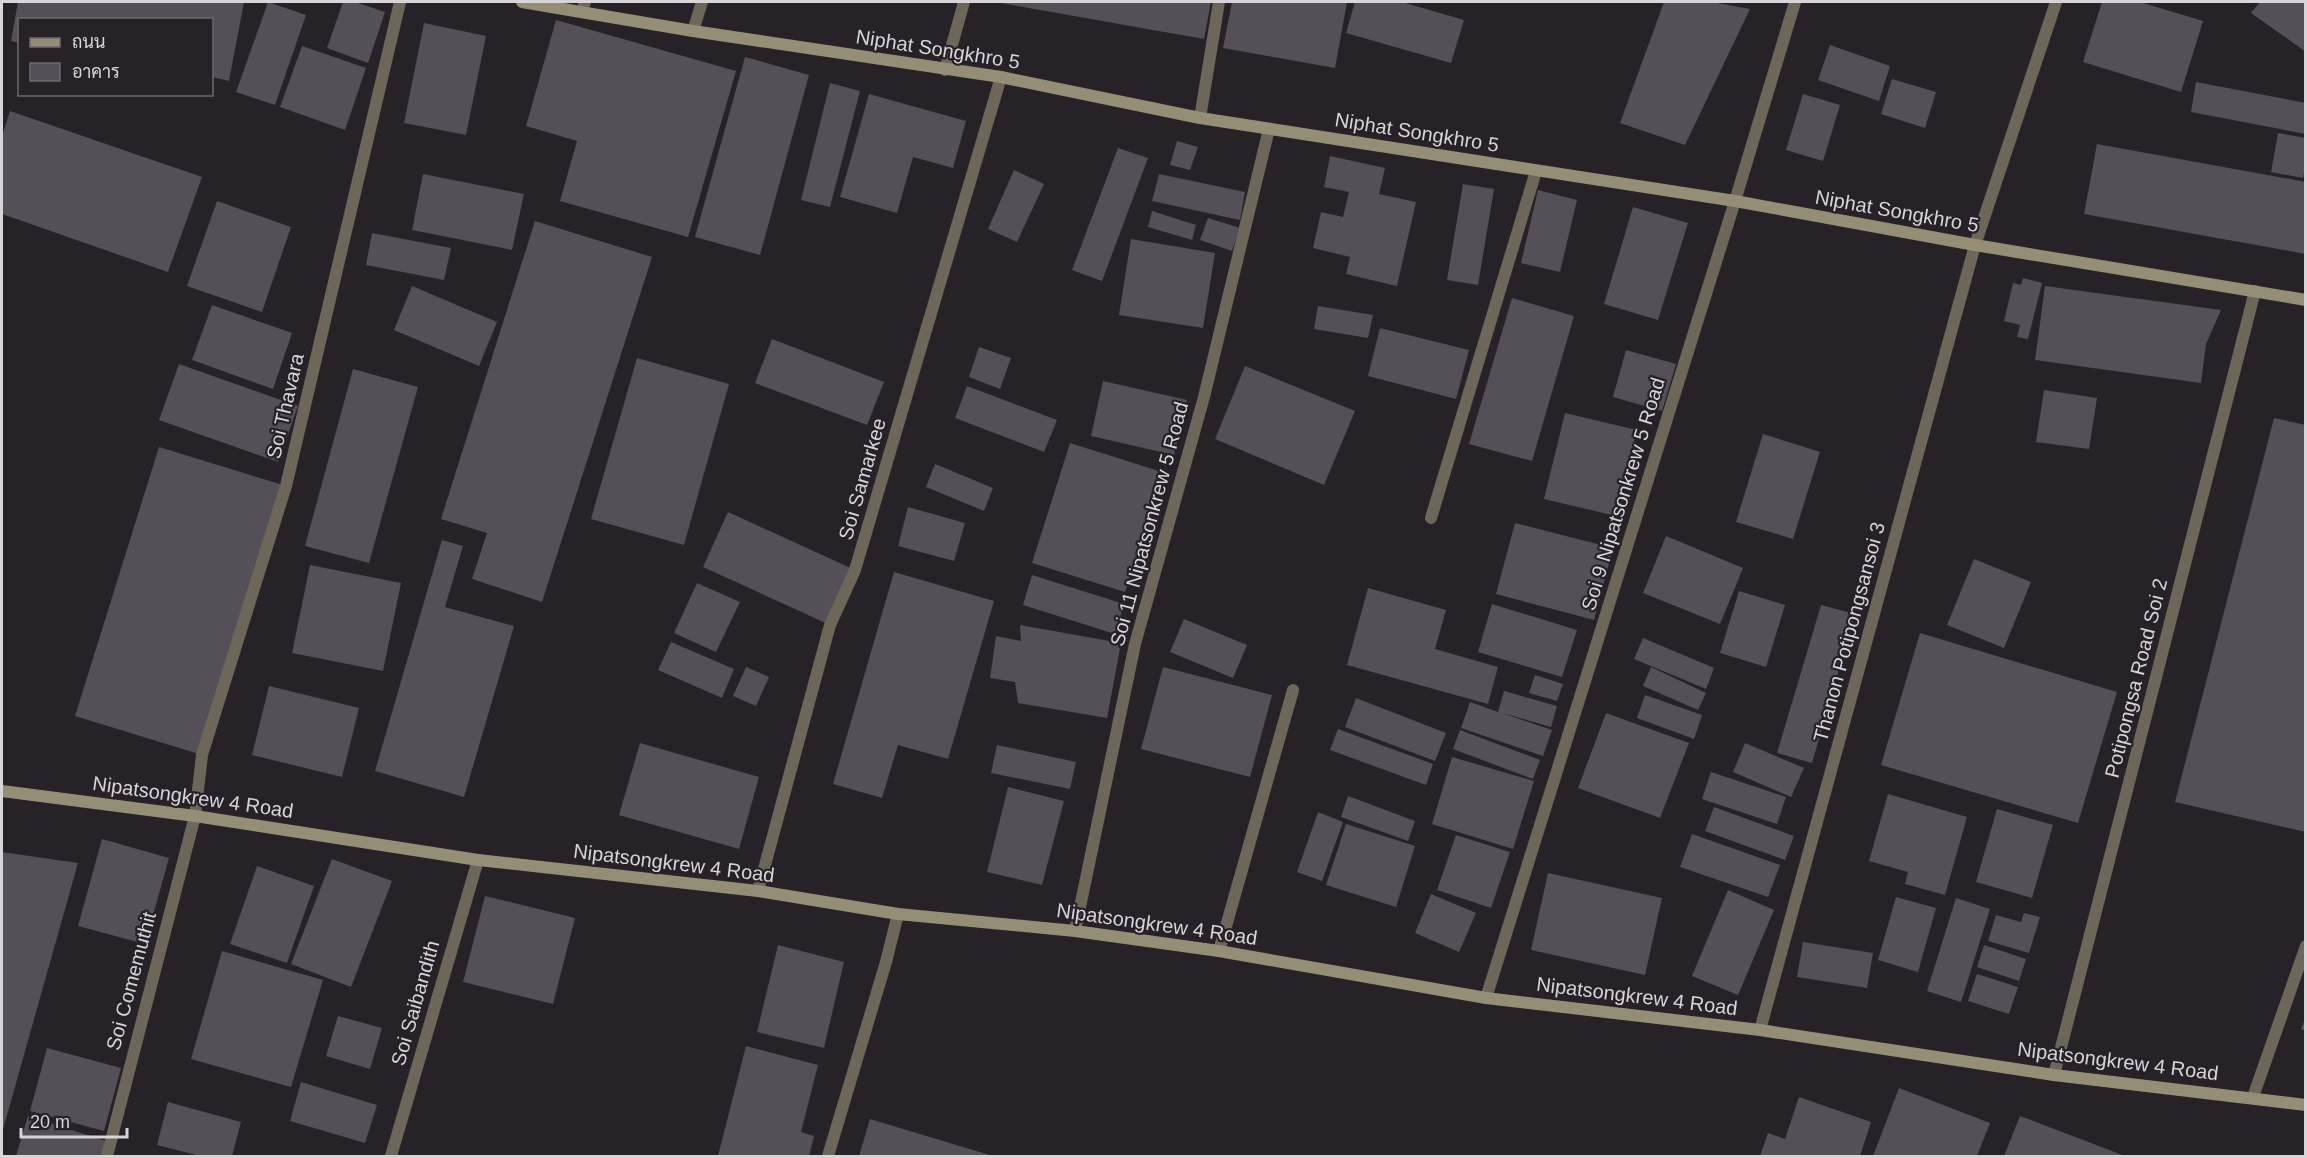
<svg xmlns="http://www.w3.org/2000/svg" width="2307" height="1158" viewBox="0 0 2307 1158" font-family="Helvetica,Sarabun,sans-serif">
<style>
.building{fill:#554f57}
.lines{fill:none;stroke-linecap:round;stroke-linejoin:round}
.lane{stroke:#6c6758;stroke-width:12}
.street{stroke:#6c6758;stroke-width:12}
.secondary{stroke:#968d75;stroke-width:12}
.labels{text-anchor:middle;stroke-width:4.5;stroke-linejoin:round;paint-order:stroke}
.street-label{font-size:20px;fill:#d8d5d9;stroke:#262228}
</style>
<rect width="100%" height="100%" fill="#262228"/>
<!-- building -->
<g class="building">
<polygon points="18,2 244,2 229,81 212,77 212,20 20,20 20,43 11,41"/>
<polygon points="268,2 306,15 275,105 236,92"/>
<polygon points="343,2 355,2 385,12 368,63 327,48"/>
<polygon points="995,2 1211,2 1204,39"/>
<polygon points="1232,2 1347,2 1335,68 1223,48"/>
<polygon points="1355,2 1402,2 1464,20 1451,63 1346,33"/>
<polygon points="1664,2 1712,2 1750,9 1685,145 1620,123"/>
<polygon points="2102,2 2140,2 2203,21 2181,92 2083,62"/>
<polygon points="2260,2 2306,2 2306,52 2251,13"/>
<polygon points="556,20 736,71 688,237 560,201 577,141 526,126"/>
<polygon points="424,23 486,36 466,135 404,123"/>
<polygon points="1830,45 1890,66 1879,101 1818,80"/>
<polygon points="302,46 366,68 345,130 280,107"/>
<polygon points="745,57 809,75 760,255 695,237"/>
<polygon points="1892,79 1936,92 1925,128 1881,114"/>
<polygon points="2196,82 2306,103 2306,134 2191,112"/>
<polygon points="830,83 860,91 830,207 801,200"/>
<polygon points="869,94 966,121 953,168 913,157 897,213 840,197"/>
<polygon points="1803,94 1840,105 1823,161 1786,150"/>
<polygon points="10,111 202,177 168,272 2,214 2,136"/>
<polygon points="2278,133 2306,138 2306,164 2303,178 2271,172"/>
<polygon points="1177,141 1198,147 1190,170 1170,165"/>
<polygon points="2097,144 2306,182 2306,254 2084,214"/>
<polygon points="1118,148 1148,158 1102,281 1072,270"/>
<polygon points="1330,156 1385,168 1379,194 1416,202 1397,286 1346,274 1350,257 1313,248 1321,212 1343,217 1349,192 1324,187"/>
<polygon points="1014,170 1044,184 1017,242 988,229"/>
<polygon points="423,174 524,194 512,250 412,230"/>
<polygon points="1159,174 1245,192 1240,220 1152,201"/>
<polygon points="1463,184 1494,189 1478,285 1447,280"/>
<polygon points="1538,190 1577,200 1560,272 1521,263"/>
<polygon points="217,201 291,227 262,312 187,286"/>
<polygon points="1633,207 1688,223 1658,320 1604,304"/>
<polygon points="1152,211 1196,225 1192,240 1148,227"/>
<polygon points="1208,218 1240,228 1232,251 1200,240"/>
<polygon points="535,221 652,257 542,602 472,579 487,533 441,519"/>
<polygon points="372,233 451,248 444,280 366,265"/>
<polygon points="1131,239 1215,253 1203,328 1119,315"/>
<polygon points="2023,278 2042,283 2028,339 2017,337 2020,325 2004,321 2013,283 2021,285"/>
<polygon points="412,286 497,322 479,366 394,330"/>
<polygon points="2045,286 2221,310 2206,344 2201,383 2035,360"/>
<polygon points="1512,298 1574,316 1532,461 1469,444"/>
<polygon points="212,305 292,333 273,389 192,360"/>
<polygon points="1318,306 1373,315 1368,338 1314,329"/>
<polygon points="1380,328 1469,350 1456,399 1368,376"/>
<polygon points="772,339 884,382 867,425 755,383"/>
<polygon points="979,347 1011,358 1000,389 969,377"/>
<polygon points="1626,350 1676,364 1662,411 1613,397"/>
<polygon points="637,358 729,384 684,545 591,519"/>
<polygon points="179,364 298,406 278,462 159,420"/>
<polygon points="1245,366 1355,411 1324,485 1215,439"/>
<polygon points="353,369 418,387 369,563 305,546"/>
<polygon points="1103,381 1187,400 1174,455 1091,436"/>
<polygon points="967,386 1057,420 1044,452 955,418"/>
<polygon points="2044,390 2097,398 2089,449 2036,442"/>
<polygon points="1565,413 1637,430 1616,516 1544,499"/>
<polygon points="2274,418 2306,425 2306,832 2175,802"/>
<polygon points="1763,434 1820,452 1793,539 1736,522"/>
<polygon points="1070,443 1162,472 1125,592 1032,563"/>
<polygon points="159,447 286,486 202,755 75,716"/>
<polygon points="935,464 993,488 984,511 926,487"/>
<polygon points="908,507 965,523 954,561 898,546"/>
<polygon points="728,512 855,570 830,625 703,567"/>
<polygon points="1515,523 1613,548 1594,620 1496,594"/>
<polygon points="1666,536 1743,568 1720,624 1643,593"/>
<polygon points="442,540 463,546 445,607 514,626 464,797 375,771"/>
<polygon points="1974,559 2031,582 2004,648 1947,625"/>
<polygon points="310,565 401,583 383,671 292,653"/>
<polygon points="894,572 994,601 948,759 898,745 882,798 833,784"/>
<polygon points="1032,575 1124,604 1115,634 1023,605"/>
<polygon points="697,583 740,602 716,652 674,633"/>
<polygon points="1368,588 1446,610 1435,649 1498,667 1488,704 1347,665"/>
<polygon points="1739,591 1785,605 1766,667 1720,653"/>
<polygon points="1492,604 1577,630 1562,677 1478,652"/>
<polygon points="1821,605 1855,614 1812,763 1777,753"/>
<polygon points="1184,619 1247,645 1233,678 1170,652"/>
<polygon points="1020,625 1121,643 1107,718 1018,703 1015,682 990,678 996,636 1021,641"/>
<polygon points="1920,633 2117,692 2078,823 1881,765"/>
<polygon points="1643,638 1714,668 1706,689 1634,659"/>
<polygon points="671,642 734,669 722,698 658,670"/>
<polygon points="746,667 769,677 756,706 733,696"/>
<polygon points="1163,667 1272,695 1250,777 1141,749"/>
<polygon points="1651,667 1706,693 1698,710 1643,686"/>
<polygon points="1535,675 1563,684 1557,701 1529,693"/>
<polygon points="269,686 359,708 342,777 252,755"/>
<polygon points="1504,691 1557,706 1551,727 1502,713 1552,730 1543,756 1461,728 1470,702 1498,712"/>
<polygon points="1645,695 1702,715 1694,739 1637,718"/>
<polygon points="1356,698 1446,733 1435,761 1345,727"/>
<polygon points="1606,713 1689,743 1660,818 1578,788"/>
<polygon points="1338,729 1433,764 1426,785 1330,750"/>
<polygon points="1460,730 1540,760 1533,779 1453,749"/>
<polygon points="640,743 759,777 739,849 619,815"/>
<polygon points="1745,743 1804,768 1791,797 1733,772"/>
<polygon points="997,745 1076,762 1070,789 991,773"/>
<polygon points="1452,757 1534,781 1513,849 1432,824"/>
<polygon points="1711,772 1786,797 1777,824 1702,799"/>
<polygon points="1008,787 1064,801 1042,885 987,872"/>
<polygon points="1888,794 1967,817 1945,895 1905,884 1908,872 1869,861"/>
<polygon points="1348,796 1415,821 1408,841 1341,817"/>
<polygon points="1714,807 1794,836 1785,860 1705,831"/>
<polygon points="1997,809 2053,825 2032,898 1976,882"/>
<polygon points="1318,812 1343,822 1322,881 1297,872"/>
<polygon points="1346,824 1415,846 1396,907 1326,885"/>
<polygon points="1692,834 1780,865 1768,897 1680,867"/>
<polygon points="1456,835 1510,852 1491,908 1437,890"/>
<polygon points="102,839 169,858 145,944 78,926"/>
<polygon points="2,852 78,863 2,1133"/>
<polygon points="332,859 392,881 351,987 291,964"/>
<polygon points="257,866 314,886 287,963 230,944"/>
<polygon points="1548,873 1662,898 1645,975 1531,950"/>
<polygon points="1728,890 1774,910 1738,995 1692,976"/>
<polygon points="1431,894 1476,913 1459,952 1415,933"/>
<polygon points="485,896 575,918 553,1004 463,982"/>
<polygon points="1896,897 1936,908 1918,972 1878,960"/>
<polygon points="1956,898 1990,909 1961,1002 1927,991"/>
<polygon points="2024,913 2040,917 2029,953 1988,941 1996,915 2021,922"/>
<polygon points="1803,942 1873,953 1867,988 1797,977"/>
<polygon points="778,945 844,962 824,1048 757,1032"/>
<polygon points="1984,945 2026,959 2019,981 1977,967"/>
<polygon points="222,951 323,980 291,1087 191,1059"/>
<polygon points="1977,974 2018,987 2009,1014 1968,1001"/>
<polygon points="338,1016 382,1028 370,1069 326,1056"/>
<polygon points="2306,1017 2306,1031 2301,1029"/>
<polygon points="746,1046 818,1065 801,1132 814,1136 809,1156 718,1156"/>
<polygon points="47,1048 121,1068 104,1131 30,1111"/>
<polygon points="301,1082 377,1105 365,1143 290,1121"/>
<polygon points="1899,1088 1990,1123 1977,1156 1873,1156"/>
<polygon points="1799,1097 1871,1122 1860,1156 1760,1156 1768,1133 1785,1139"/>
<polygon points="168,1102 241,1122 232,1156 200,1156 157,1145"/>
<polygon points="28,1116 106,1141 102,1156 16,1156"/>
<polygon points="2020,1116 2125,1156 2004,1156"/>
<polygon points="870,1119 993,1156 859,1156"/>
</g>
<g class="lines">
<!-- lane -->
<polyline class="lane" points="828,1156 886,962 898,914"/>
<!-- street -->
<g class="street">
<polyline points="582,11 585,2"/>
<polyline points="693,31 702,2"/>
<polyline points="945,70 964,2"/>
<polyline points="1200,118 1219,2"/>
<polyline points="1431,518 1536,171"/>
<polyline points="758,891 830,625 855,570 1001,77"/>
<polyline points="1075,931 1135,644 1204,397 1269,129"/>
<polyline points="1219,951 1293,690"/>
<polyline points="1486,998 1735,201 1795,2"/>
<polyline points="1760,1030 1975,245 2056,2"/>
<polyline points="2054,1075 2255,291"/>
<polyline points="2253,1097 2306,946"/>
<polyline points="107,1156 195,816 202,755 286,486 400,2"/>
<polyline points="391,1156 478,860"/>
</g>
<!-- secondary -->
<g class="secondary">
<polyline points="522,2 693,31 1001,77 1200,118 1735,201 1975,245 2306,300"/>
<polyline points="2,791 195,816 478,860 758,891 898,914 1075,931 1219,951 1486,998 1760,1030 2054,1075 2306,1105"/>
</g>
</g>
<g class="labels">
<!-- street labels -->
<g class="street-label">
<text transform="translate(938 49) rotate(9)" y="7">Niphat Songkhro 5</text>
<text transform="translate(1417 132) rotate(9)" y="7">Niphat Songkhro 5</text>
<text transform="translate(1897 211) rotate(10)" y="7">Niphat Songkhro 5</text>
<text transform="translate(285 406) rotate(-77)" y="7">Soi Thavara</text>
<text transform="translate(862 479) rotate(-74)" y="7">Soi Samarkee</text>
<text transform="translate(1623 494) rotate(-73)" y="7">Soi 9 Nipatsonkrew 5 Road</text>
<text transform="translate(1149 524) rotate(-75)" y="7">Soi 11 Nipatsonkrew 5 Road</text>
<text transform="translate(1849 632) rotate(-75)" y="7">Thanon Potipongsansoi 3</text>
<text transform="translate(2136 678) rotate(-76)" y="7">Potipongsa Road Soi 2</text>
<text transform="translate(193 797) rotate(8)" y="7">Nipatsongkrew 4 Road</text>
<text transform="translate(674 863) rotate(7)" y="7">Nipatsongkrew 4 Road</text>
<text transform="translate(1157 924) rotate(8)" y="7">Nipatsongkrew 4 Road</text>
<text transform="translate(131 981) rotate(-75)" y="7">Soi Comemuthit</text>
<text transform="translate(1637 996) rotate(7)" y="7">Nipatsongkrew 4 Road</text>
<text transform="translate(415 1003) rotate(-74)" y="7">Soi Saibandith</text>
<text transform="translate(2118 1061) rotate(7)" y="7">Nipatsongkrew 4 Road</text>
</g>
</g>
<!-- border -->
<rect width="2307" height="1158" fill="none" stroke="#d8d5d9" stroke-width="6"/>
<!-- legend -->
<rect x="18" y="18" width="195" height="78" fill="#262228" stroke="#6d6a6f" stroke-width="1.5"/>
<rect x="30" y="38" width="30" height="9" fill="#968d75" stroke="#6d6a6f" stroke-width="1.5"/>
<text x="72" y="48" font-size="18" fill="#d8d5d9">ถนน</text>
<rect x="30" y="63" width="30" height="18" fill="#554f57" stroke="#6d6a6f" stroke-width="1.5"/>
<text x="72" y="78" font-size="18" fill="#d8d5d9">อาคาร</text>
<!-- scale -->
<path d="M21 1128v9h106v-9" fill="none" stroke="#d8d5d9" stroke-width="3"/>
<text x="30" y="1128" font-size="18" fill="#d8d5d9" stroke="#262228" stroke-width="4.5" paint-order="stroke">20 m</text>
</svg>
